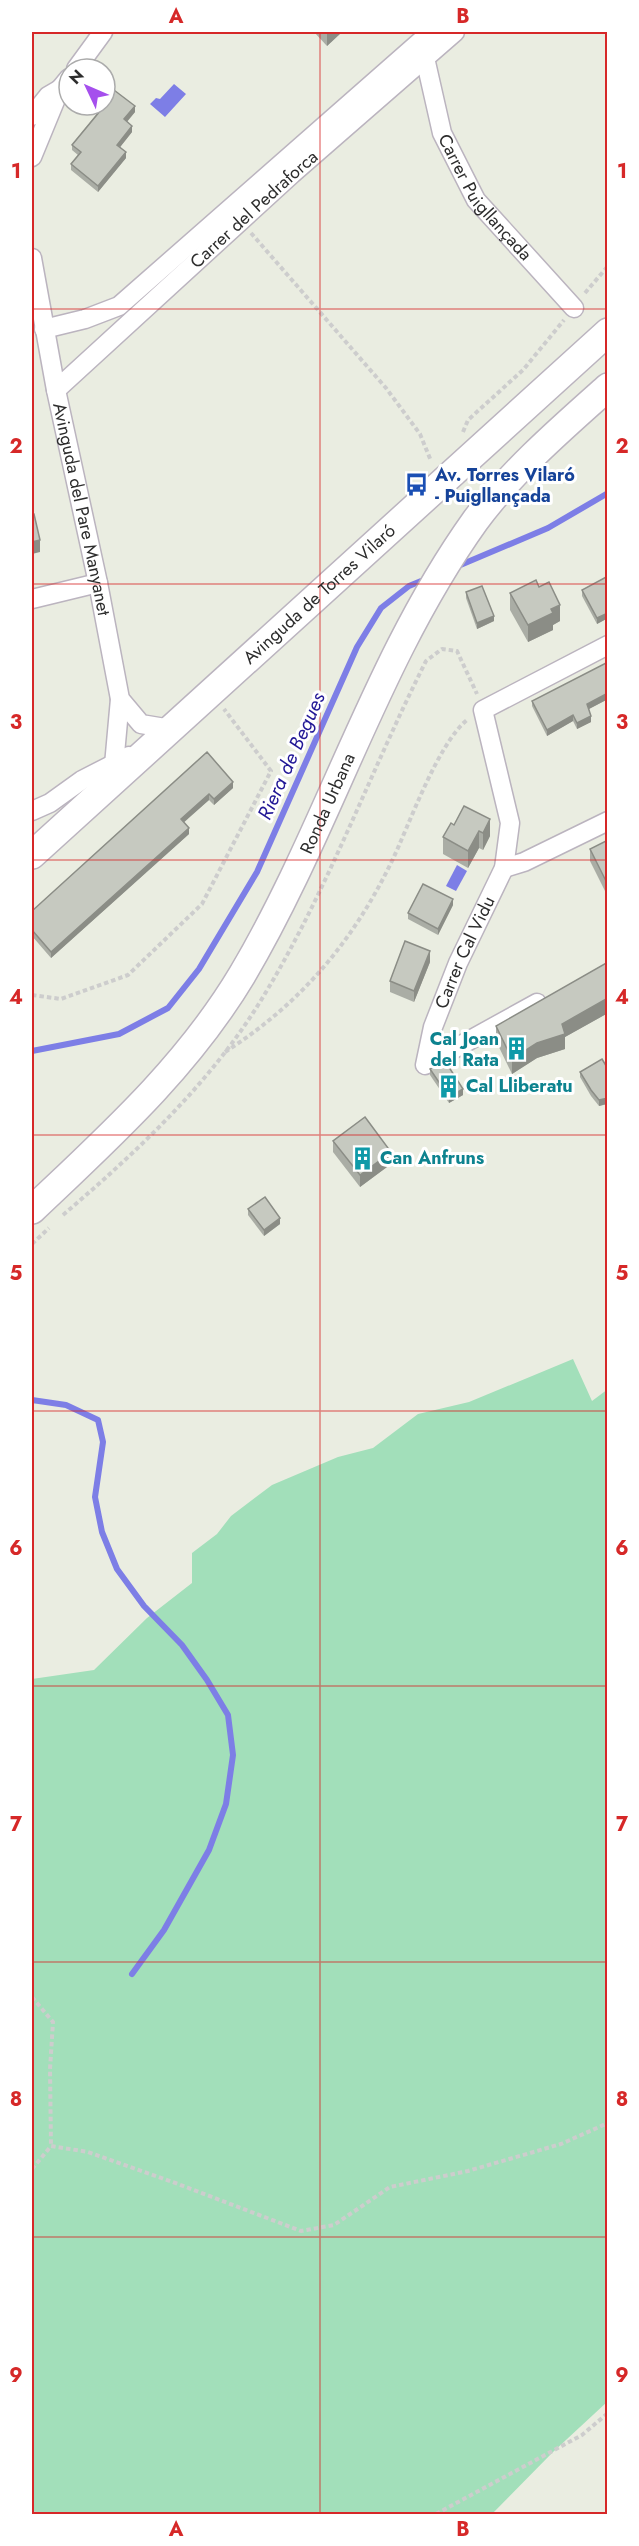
<svg xmlns="http://www.w3.org/2000/svg" width="639" height="2546" viewBox="0 0 639 2546" font-family="Jost,sans-serif">
<style>
.green{fill:#a2dfba}
.water{fill:#7d7ee6}
.lines{fill:none;stroke-linecap:round;stroke-linejoin:round}
.stream{stroke:#7d7ee6;stroke-width:6}
.street-casing{stroke:#bbb4bf;stroke-width:21}
.secondary-casing{stroke:#bbb4bf;stroke-width:30}
.path{stroke:#cdcdcd;stroke-width:4;stroke-dasharray:4.5 3;stroke-linecap:butt}
.street{stroke:#fff;stroke-width:18}
.secondary{stroke:#fff;stroke-width:27}
.wall{fill:#aaada5}
.shaded-wall{fill:#8b8d86}
.building{fill:#c6c9c0;stroke:#8b8d86;stroke-width:1.5}
.grid{fill:none;stroke:#d62828;stroke-width:1.5;stroke-opacity:0.55}
.labels{text-anchor:middle;stroke-width:6;stroke-linejoin:round;paint-order:stroke}
.street-label{font-size:18px;fill:#2d2d2d;stroke:#fff}
.transit-label{font-size:18px;font-weight:bold;fill:#164399;stroke:#fff;text-anchor:start}
.culture-label{font-size:18px;font-weight:bold;fill:#0d838f;stroke:#fff;text-anchor:start}
.water-label{font-size:20px;font-style:italic;fill:#221896;stroke:#fff}
.neatline{fill:none;stroke:#d62828;stroke-width:2}
.grid-label{font-size:20px;text-anchor:middle;font-weight:bold;fill:#d62828}
</style>
<rect width="100%" height="100%" fill="#eaede1"/>
<!-- green -->
<polygon class="green" points="573,1359 592,1401 608,1389 607,2402 553,2452 492,2514 32,2514 32,1679 94,1670 147,1618 192,1583 192,1553 217,1534 231,1516 272,1485 338,1457 373,1448 418,1414 469,1402"/>
<!-- water -->
<g class="water">
<polygon points="174,84 186,94 165,117 150,104 156,98 160,99"/>
<polygon points="457,865 467,871 456,891 446,886"/>
</g>
<g class="lines">
<!-- stream -->
<g class="stream">
<polyline points="458,566 548,528 608,493"/>
<polyline points="32,1051 119,1034 168,1008 199,969 257,872 357,647 381,608 409,586 426,579"/>
<polyline points="32,1400 66,1405 98,1420 103,1442 95,1497 102,1532 117,1569 144,1606 182,1645 207,1680 228,1715 233,1755 226,1804 209,1850 164,1930 132,1974"/>
</g>
<defs>
<g id="street">
<path id="s1" d="M423 49 442 133 476 200 574 308"/>
<polyline points="76,69 103,32"/>
<polyline points="32,116 48,96 60,89"/>
<polyline points="32,157 60,89 69,78"/>
<path id="s2" d="M32 258 56 390 98 583 120 699 141 724 171 729"/>
<polyline points="44,329 85,319 119,306 431,32"/>
<path id="s3" d="M56 390 292 174 455 32"/>
<polyline points="32,599 98,583"/>
<polyline points="114,765 120,699"/>
<polyline points="32,811 50,803 82,780 129,756"/>
<polyline points="504,868 524,862 608,821"/>
<path id="s4" d="M537 1003 425 1065 433 1027 458 963 504 868 510 823 483 710 608 645"/>
</g>
<g id="secondary">
<path id="s5" d="M32 855 608 332"/>
<path id="s6" d="M32 1210C109 1137 187 1067 242 975 329 828 375 661 475 521 510 473 563 427 608 387"/>
</g>
</defs>
<!-- street casing -->
<use href="#street" class="street-casing"/>
<!-- secondary casing -->
<use href="#secondary" class="secondary-casing"/>
<!-- path -->
<g class="path">
<polyline points="251,233 386,388 420,434 431,461"/>
<polyline points="585,293 608,266"/>
<polyline points="463,432 468,420 523,370 564,320"/>
<polyline points="32,995 61,999 128,975 202,904 271,771 224,709"/>
<path d="M225 1052C300 1004 352 943 391 863 409 826 437 744 468 719"/>
<path d="M63 1215C140 1149 214 1080 266 992 329 887 371 770 426 661L442 649 457 651 477 694"/>
<polyline points="32,1244 49,1228"/>
<polyline points="32,1997 53,2022 50,2069 51,2146"/>
<polyline points="32,2169 51,2146 88,2152 178,2184 301,2231 334,2225 390,2187 468,2171 561,2144 608,2123"/>
<polyline points="32,2513 44,2514"/>
<polyline points="436,2514 582,2435 608,2413"/>
</g>
<!-- street -->
<use href="#street" class="street"/>
<!-- secondary -->
<use href="#secondary" class="secondary"/>
</g>
<!-- wall -->
<g class="wall">
<polygon points="314,32 342,32 327,46"/>
<polygon points="105,93 135,112 127,122 132,132 120,147 126,158 98,192 71,170 71,164 78,155 72,150 72,145 103,106 101,105 105,105"/>
<polygon points="608,576 608,618 597,624 582,596 582,590"/>
<polygon points="539,587 560,621 553,625 553,630 528,642 510,610 510,593"/>
<polygon points="466,592 494,621 477,629 466,598"/>
<polygon points="608,699 589,709 591,722 577,729 573,721 547,736 532,706 532,701"/>
<polygon points="207,752 233,788 214,805 209,800 183,822 189,834 51,958 32,936 32,911"/>
<polygon points="464,806 490,836 483,850 479,848 468,868 443,854 443,837 454,825"/>
<polygon points="608,840 608,897 590,861 590,849"/>
<polygon points="453,905 438,935 408,919 408,913"/>
<polygon points="430,962 414,1002 390,992 390,981"/>
<polygon points="608,962 608,1013 565,1037 565,1049 537,1058 512,1074 496,1041 496,1026"/>
<polygon points="430,1069 463,1095 449,1103 430,1075"/>
<polygon points="608,1069 608,1104 599,1106 591,1096 580,1077 580,1072"/>
<polygon points="333,1141 391,1164 360,1187 333,1152"/>
<polygon points="248,1209 280,1224 264,1236 248,1215"/>
</g>
<!-- shaded-wall -->
<g class="shaded-wall">
<polygon points="330,32 342,32 327,46 327,34"/>
<polygon points="135,106 135,112 124,125 124,119"/>
<polygon points="132,126 132,132 117,151 117,145"/>
<polygon points="126,152 126,158 98,192 98,186"/>
<polygon points="40,540 40,552 32,554 32,542"/>
<polygon points="560,605 560,621 553,625 553,630 528,642 528,625 551,609"/>
<polygon points="608,613 608,618 597,624 597,618"/>
<polygon points="494,616 494,621 477,629 477,623"/>
<polygon points="608,693 608,699 587,710 587,704"/>
<polygon points="573,715 573,721 547,736 547,730"/>
<polygon points="591,716 591,722 577,729 577,723"/>
<polygon points="233,782 233,788 214,805 214,799"/>
<polygon points="209,794 209,800 181,825 181,819"/>
<polygon points="490,819 490,836 483,850 483,833"/>
<polygon points="189,828 189,834 51,958 51,952"/>
<polygon points="479,831 479,848 468,868 468,851"/>
<polygon points="453,899 453,905 438,935 438,929"/>
<polygon points="430,951 430,962 414,1002 414,991"/>
<polygon points="608,998 608,1013 565,1037 565,1049 537,1058 512,1074 512,1059 562,1024"/>
<polygon points="463,1089 463,1095 449,1103 449,1097"/>
<polygon points="606,1098 606,1104 599,1106 599,1100"/>
<polygon points="391,1152 391,1164 360,1187 360,1175"/>
<polygon points="280,1218 280,1224 264,1236 264,1230"/>
</g>
<!-- building -->
<g class="building">
<polygon points="110,87 135,106 124,119 132,126 117,145 126,152 98,186 71,164 81,152 72,145 105,105 106,103 105,102 105,93"/>
<polygon points="32,514 34,514 40,540 32,542"/>
<polygon points="608,576 608,613 597,618 582,590"/>
<polygon points="536,580 539,587 549,582 560,605 551,609 553,613 528,625 510,593"/>
<polygon points="482,586 494,616 477,623 466,592"/>
<polygon points="608,662 608,693 587,704 591,716 577,723 573,715 547,730 532,701"/>
<polygon points="207,752 233,782 214,799 209,794 181,819 189,828 51,952 32,930 32,911"/>
<polygon points="464,806 490,819 483,833 479,831 468,851 443,837 451,823 454,825"/>
<polygon points="608,840 608,885 590,849"/>
<polygon points="423,884 453,899 438,929 408,913"/>
<polygon points="405,941 430,951 414,991 390,981"/>
<polygon points="608,962 608,998 562,1024 565,1034 537,1043 512,1059 496,1026"/>
<polygon points="602,1059 608,1069 608,1098 599,1100 591,1090 580,1072"/>
<polygon points="445,1061 463,1089 449,1097 430,1069"/>
<polygon points="365,1117 391,1152 360,1175 333,1141"/>
<polygon points="265,1197 280,1218 264,1230 248,1209"/>
</g>
<!-- grid -->
<path class="grid" d="M320 32V2514M32 309H608M32 584H608M32 860H608M32 1135H608M32 1411H608M32 1686H608M32 1962H608M32 2237H608"/>
<!-- icons -->
<defs>
<symbol id="bus-bare" viewBox="-9 -9 18 18"><path d="M-5-6H5V4H4V6H2V4H-2V6H-4V4H-5ZM-3.5-4V0h7V-4ZM-3.5 1.2v1.5H-2V1.2ZM2 1.2v1.5H3.5V1.2Z" fill="#1a4fb4" stroke="#fff" stroke-width="2.5" paint-order="stroke"/></symbol>
<symbol id="building-bare" viewBox="-9 -9 18 18"><path d="M-4-6H4V6H1V3H-1V6H-4ZM-2.5-4.3h1.7v1.8h-1.7ZM.8-4.3h1.7v1.8H.8ZM-2.5-1h1.7V.8h-1.7ZM.8-1h1.7V.8H.8Z" fill="#0f9aa8" stroke="#fff" stroke-width="2.5" paint-order="stroke"/></symbol>
</defs>
<g fill-rule="evenodd">
<use href="#bus-bare" x="400" y="468" width="33" height="33"/>
<use href="#building-bare" x="500" y="1032" width="33" height="33"/>
<use href="#building-bare" x="432" y="1070" width="33" height="33"/>
<use href="#building-bare" x="346" y="1142" width="33" height="33"/>
</g>
<g class="labels">
<!-- street labels -->
<g class="street-label">
<text dy="6" stroke="none"><textPath href="#s1" startOffset="164">Carrer Puigllançada</textPath></text>
<text dy="6" stroke="none"><textPath href="#s3" startOffset="268">Carrer del Pedraforca</textPath></text>
<text dy="6" stroke="none"><textPath href="#s2" startOffset="256">Avinguda del Pare Manyanet</textPath></text>
<text dy="6" stroke="none"><textPath href="#s5" startOffset="388">Avinguda de Torres Vilaró</textPath></text>
<text dy="6" stroke="none"><textPath href="#s6" startOffset="508">Ronda Urbana</textPath></text>
<text dy="6" stroke="none"><textPath href="#s4" startOffset="248">Carrer Cal Vidu</textPath></text>
</g>
<!-- transit labels -->
<g class="transit-label">
<text x="435" y="481">Av. Torres Vilaró<tspan x="435" dy="21">- Puigllançada</tspan></text>
</g>
<!-- culture labels -->
<g class="culture-label">
<text x="499" y="1045" text-anchor="end">Cal Joan<tspan x="499" dy="21">del Rata</tspan></text>
<text x="466" y="1092">Cal Lliberatu</text>
<text x="380" y="1164">Can Anfruns</text>
</g>
<!-- water labels -->
<g class="water-label">
<text transform="translate(291 756) rotate(-66)" y="7">Riera de Begues</text>
</g>
</g>
<!-- border -->
<rect width="639" height="2546" fill="none" stroke="#ffffff" stroke-width="66"/>
<!-- north arrow -->
<g transform="translate(87 87) rotate(314)"><circle r="28" fill="#ffffff" stroke="#ababab" stroke-width="1.5"/>
<path d="M0-4.5L10 22L0 15L-10 22Z" fill="#a54fed"/>
<text y="-9" font-size="16" font-weight="bold" text-anchor="middle" fill="#2d2d2d">N</text>
</g>
<rect x="33" y="33" width="573" height="2480" class="neatline"/>
<g class="grid-label">
<text x="176" y="23">A</text>
<text x="463" y="23">B</text>
<text x="16" y="178">1</text>
<text x="622" y="178">1</text>
<text x="16" y="453">2</text>
<text x="622" y="453">2</text>
<text x="16" y="729">3</text>
<text x="622" y="729">3</text>
<text x="16" y="1004">4</text>
<text x="622" y="1004">4</text>
<text x="16" y="1280">5</text>
<text x="622" y="1280">5</text>
<text x="16" y="1555">6</text>
<text x="622" y="1555">6</text>
<text x="16" y="1831">7</text>
<text x="622" y="1831">7</text>
<text x="16" y="2106">8</text>
<text x="622" y="2106">8</text>
<text x="16" y="2382">9</text>
<text x="622" y="2382">9</text>
<text x="176" y="2536">A</text>
<text x="463" y="2536">B</text>
</g>
</svg>
